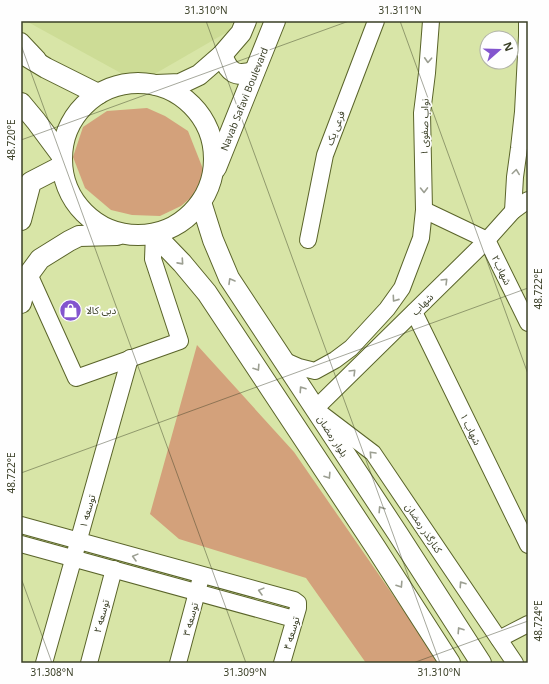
<svg xmlns="http://www.w3.org/2000/svg" width="549" height="684" viewBox="0 0 549 684" font-family="'Noto Sans','Noto Sans Arabic',sans-serif">
<style>
.built{fill:#cddc96}
.green{fill:#d3a17b}
.lines{fill:none;stroke-linecap:round;stroke-linejoin:round}
.minor-casing{stroke:#5a642a;stroke-width:18}
.major-casing{stroke:#5a642a;stroke-width:22}
.minor{stroke:#fff;stroke-width:16}
.major{stroke:#fff;stroke-width:20}
.oneway{stroke:#9c9f92}
.ticks{fill:none;stroke:#3a3f26;stroke-width:1;stroke-opacity:0.45}
.labels{text-anchor:middle;stroke-width:3.5;stroke-linejoin:round;paint-order:stroke}
.street-label{font-size:10px;fill:#3a3f26;stroke:#fefefe}
.poi-label{font-size:10px;fill:#3a3f26;stroke:#fefefe;text-anchor:start}
.neatline{fill:none;stroke:#3a3f26;stroke-width:1.5}
.ticks-label{font-size:10px;text-anchor:middle;fill:#3a3f26}
</style>
<rect width="100%" height="100%" fill="#d8e5a7"/>
<!-- built -->
<polygon class="built" points="26,21 233,21 229,31 139,83"/>
<!-- green -->
<g class="green">
<polygon points="147,108 165,116 188,131 203,169 201,189 181,206 160,216 132,215 111,210 85,188 73,157 83,127 107,111"/>
<polygon points="197,345 294,452 440,663 366,663 306,578 179,539 150,514"/>
</g>
<g class="lines">
<defs>
<g id="minor">
<polyline points="21,41 38,59"/>
<polyline points="424,210 487,240 528,323"/>
<polyline points="513,211 515,177 519,148 523,112 527,36 527,21"/>
<polyline points="308,240 325,155 376,21"/>
<polyline points="29,274 76,378 180,341 153,259 154,234"/>
<polyline points="414,312 528,545"/>
<polyline points="283,360 299,367 315,371 335,360 351,348 387,309 402,288 421,238 424,210 422,113 427,73 431,21"/>
<polyline points="21,525 294,600 298,603 298,608 282,663"/>
<polyline points="21,544 294,619"/>
<polyline points="499,639 528,624"/>
<polyline points="44,663 130,358"/>
<polyline points="89,663 114,569"/>
<polyline points="178,663 200,581"/>
<polyline points="515,663 373,453 315,409 487,240 513,211 528,200"/>
</g>
<g id="major">
<polyline points="21,53 46,68 98,94"/>
<path d="M222 55C229 73 235 77 254 72"/>
<circle cx="138" cy="159" r="76"/>
<polyline points="156,85 180,84 199,75 222,55 241,33 246,21"/>
<polyline points="21,103 36,121 62,156"/>
<polyline points="216,168 275,21"/>
<polyline points="201,202 213,240 229,278 398,534 481,663"/>
<polyline points="21,220 31,182 62,166"/>
<polyline points="154,234 182,263 207,293 376,548 450,663"/>
<polyline points="21,303 29,274 40,259 69,241 79,236 117,235"/>
</g>
</defs>
<!-- minor casing -->
<use href="#minor" class="minor-casing"/>
<!-- major casing -->
<use href="#major" class="major-casing"/>
<!-- minor -->
<use href="#minor" class="minor"/>
<!-- major -->
<use href="#major" class="major"/>
</g>
<!-- one-way arrows -->
<defs><path id="oneway-chevron" d="M-2-3.5L2.5 0L-2 3.5" fill="none" stroke-width="1.6" stroke-linecap="round" stroke-linejoin="round"/></defs>
<g class="oneway">
<use href="#oneway-chevron" transform="translate(428 60) rotate(93)"/>
<use href="#oneway-chevron" transform="translate(516 172) rotate(-82)"/>
<use href="#oneway-chevron" transform="translate(424 190) rotate(89)"/>
<use href="#oneway-chevron" transform="translate(181 262) rotate(48)"/>
<use href="#oneway-chevron" transform="translate(231 281) rotate(-120)"/>
<use href="#oneway-chevron" transform="translate(445 281) rotate(-45)"/>
<use href="#oneway-chevron" transform="translate(395 299) rotate(125)"/>
<use href="#oneway-chevron" transform="translate(257 368) rotate(57)"/>
<use href="#oneway-chevron" transform="translate(353 372) rotate(-45)"/>
<use href="#oneway-chevron" transform="translate(302 389) rotate(-124)"/>
<use href="#oneway-chevron" transform="translate(372 454) rotate(-133)"/>
<use href="#oneway-chevron" transform="translate(328 476) rotate(57)"/>
<use href="#oneway-chevron" transform="translate(381 509) rotate(-123)"/>
<use href="#oneway-chevron" transform="translate(135 557) rotate(-165)"/>
<use href="#oneway-chevron" transform="translate(462 584) rotate(-124)"/>
<use href="#oneway-chevron" transform="translate(400 585) rotate(57)"/>
<use href="#oneway-chevron" transform="translate(261 591) rotate(-165)"/>
<use href="#oneway-chevron" transform="translate(460 630) rotate(-123)"/>
</g>
<!-- ticks -->
<path class="ticks" d="M206 21 440 663M400 21 528 374M21 45 246 663M21 140 349 21M21 473 528 288M21 578 52 663M413 663 528 621"/>
<!-- icons -->
<defs>
<symbol id="shop-disc" viewBox="-11 -11 22 22"><circle r="9.5" fill="#8355ce" stroke="#fefefe"/><path d="M-5-2.5h2.3a2.7 3.5 0 0 1 5.4 0H5L5.5 6h-11ZM-1.5-2.5h3a1.5 2.3 0 0 0-3 0Z" fill="#fff"/></symbol>
</defs>
<g fill-rule="evenodd">
<use href="#shop-disc" x="58" y="298" width="25" height="25"/>
</g>
<g class="labels">
<!-- street labels -->
<g class="street-label">
<text transform="translate(244 99) rotate(-68)" y="4">Navab Safavi Boulevard</text>
<text transform="translate(424 127) rotate(-89)" y="4">نواب صفوی ۱</text>
<text transform="translate(335 128) rotate(-69)" y="4">فرعی یک</text>
<text transform="translate(502 270) rotate(64)" y="4">شهاب۲</text>
<text transform="translate(422 304) rotate(-45)" y="4">شهاب</text>
<text transform="translate(471 429) rotate(64)" y="4">شهاب ۱</text>
<text transform="translate(333 436) rotate(57)" y="4">بلوار رمضان</text>
<text transform="translate(87 511) rotate(-74)" y="4">توسعه ۱</text>
<text transform="translate(424 528) rotate(56)" y="4">کنارگذر رمضان</text>
<text transform="translate(101 616) rotate(-75)" y="4">توسعه ۲</text>
<text transform="translate(190 619) rotate(-75)" y="4">توسعه ۳</text>
<text transform="translate(291 633) rotate(-74)" y="4">توسعه ۴</text>
</g>
<!-- poi labels -->
<g class="poi-label">
<text x="86" y="314">دبی کالا</text>
</g>
</g>
<!-- border -->
<rect width="549" height="684" fill="none" stroke="#fefefe" stroke-width="44"/>
<!-- north arrow -->
<g transform="translate(499 50) rotate(70)"><circle r="19" fill="#fefefe" stroke="#b0b2a8"/>
<path d="M0-3L7 15L0 10L-7 15Z" fill="#8355ce"/>
<text y="-6" font-size="11" font-weight="bold" text-anchor="middle" fill="#3a3f26">N</text>
</g>
<rect x="22" y="22" width="505" height="640" class="neatline"/>
<g class="ticks-label">
<text x="206" y="14">31.310°N</text>
<text x="400" y="14">31.311°N</text>
<text transform="translate(11 140) rotate(-90)" y="4">48.720°E</text>
<text transform="translate(538 289) rotate(-90)" y="4">48.722°E</text>
<text transform="translate(11 473) rotate(-90)" y="4">48.722°E</text>
<text transform="translate(538 621) rotate(-90)" y="4">48.724°E</text>
<text x="52" y="676">31.308°N</text>
<text x="245" y="676">31.309°N</text>
<text x="439" y="676">31.310°N</text>
</g>
</svg>
